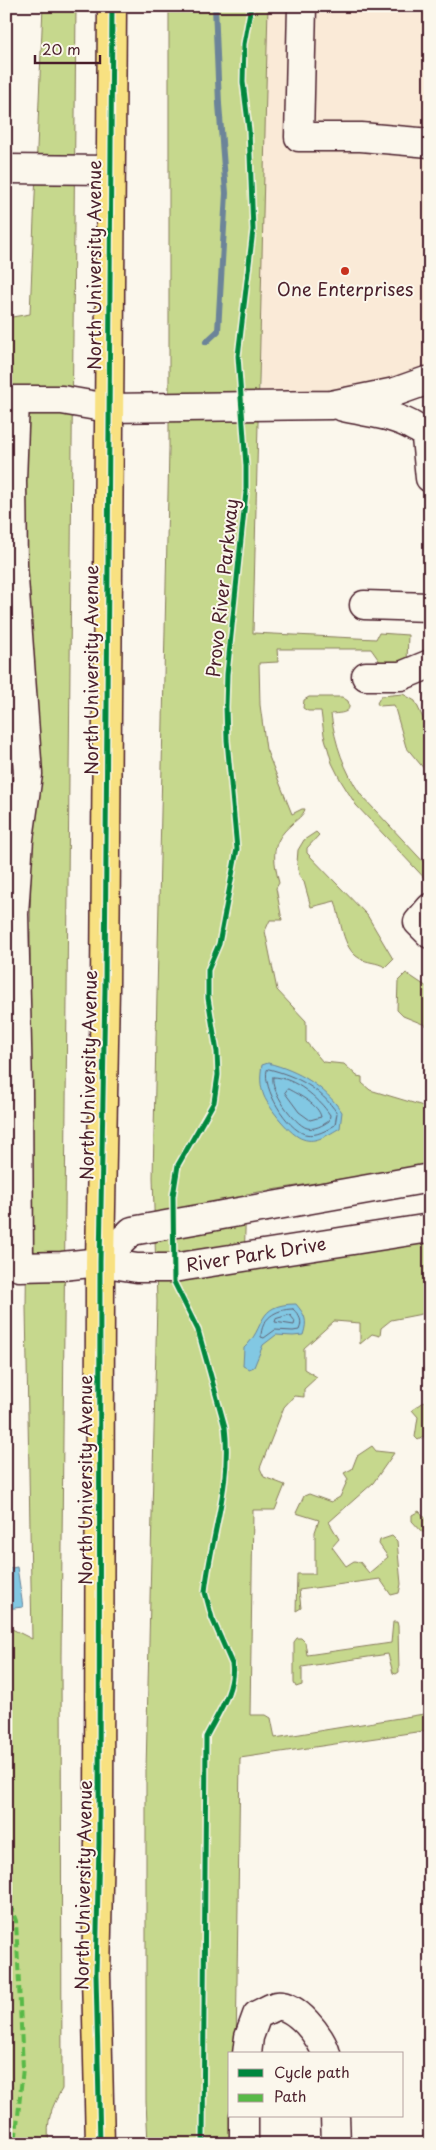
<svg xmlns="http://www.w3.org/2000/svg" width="436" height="2150" viewBox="0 0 436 2150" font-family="'Playpen Sans',sans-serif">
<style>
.built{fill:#faead7}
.green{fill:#c6d88d;stroke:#887c5c}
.water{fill:#82c8e3;stroke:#6c8499}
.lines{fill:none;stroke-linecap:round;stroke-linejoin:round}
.shore{stroke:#606375;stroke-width:1}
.stream{stroke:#6c8499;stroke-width:6}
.minor-casing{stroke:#4a1f2b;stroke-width:31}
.highway-casing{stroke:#4a1f2b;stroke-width:31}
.minor{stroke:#fbf7ec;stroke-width:28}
.highway{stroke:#f8e181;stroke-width:28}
.quiet{stroke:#58b947;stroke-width:4;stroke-dasharray:8 4;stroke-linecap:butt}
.cycleway-casing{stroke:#fbf7ec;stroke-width:8}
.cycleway{stroke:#00873e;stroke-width:5}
.poi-dot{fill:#c8321e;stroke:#fbf7ec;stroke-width:2}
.labels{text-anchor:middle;stroke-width:4;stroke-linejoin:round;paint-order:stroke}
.street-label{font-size:18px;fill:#4a1f2b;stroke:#fbf7ec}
.poi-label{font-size:18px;fill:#4a1f2b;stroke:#fbf7ec}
</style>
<rect width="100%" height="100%" fill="#fbf7ec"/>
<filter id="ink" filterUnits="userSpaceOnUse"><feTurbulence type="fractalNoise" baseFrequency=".02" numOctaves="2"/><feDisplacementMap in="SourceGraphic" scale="10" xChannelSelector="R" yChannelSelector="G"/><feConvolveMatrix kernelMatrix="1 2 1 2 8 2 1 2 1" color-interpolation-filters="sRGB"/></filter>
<g filter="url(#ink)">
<!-- built -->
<polygon class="built" points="261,6 430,6 430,394 260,394"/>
<!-- green -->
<g class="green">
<path d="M43 6H76L61 1656 62 2089C51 2108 46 2121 49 2144H6V1626L32 1639 26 1307 32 768 6 769V318L30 314Z"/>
<path d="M169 6H268L253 633 376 639 379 633 408 635 407 662 383 666 371 649H277L278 662 259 663 260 705 266 749 292 814 302 809H305C303 816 297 819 292 824 270 843 273 858 279 883L276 888 282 920H270L265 931 277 990 306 1021V1042L323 1062 344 1064 357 1076 362 1077V1083L370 1090 430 1108V1165L246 1194 244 1268 430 1240V1315L427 1313 391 1320 381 1328 380 1336 372 1334 360 1344V1323L334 1321 304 1348V1369L317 1377 304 1389V1397L294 1396 284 1407 260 1468 264 1477 285 1485 275 1510H253L250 1715H266L271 1718 275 1738 430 1713V1730L240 1758 236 2054H230V2116H235V2144H148L146 2101V1770L157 1302 153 1177 169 448Z"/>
<polygon points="403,694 415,701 430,733 430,776 406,747 394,705 379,706 377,703 381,696"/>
<path d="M309 697H342L348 701C353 714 340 713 331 714 335 744 344 770 361 795L430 869V884L356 805 341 781 332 763 324 735 321 711H308L303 708 304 700Z"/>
<path d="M316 832 319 835 307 848V853L367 915 393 959 385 967C377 962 367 963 359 958 342 948 341 919 335 901L311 907 304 882 299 875 297 863 298 850 304 840Z"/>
<polygon points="406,973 430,989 430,1027 403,1016 397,1010 398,981"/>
<polygon points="430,1398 430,1433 418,1440 415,1437 418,1417 412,1410"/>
<polygon points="372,1446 376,1451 394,1453 373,1483 329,1522 339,1539 332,1547 346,1566 354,1561 360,1562 369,1573 388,1557 379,1544 380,1540 392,1536 397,1541 401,1584 399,1593 391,1595 380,1579 299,1590 301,1608 296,1611 297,1574 315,1574 315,1532 319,1520 296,1513 304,1496 309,1494 331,1502 340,1497 348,1479 344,1473 352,1469 357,1456"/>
<polygon points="419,1511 430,1523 430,1532 422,1532 412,1521 412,1515"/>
<polygon points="393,1622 397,1622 398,1626 399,1672 396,1674 393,1673 388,1654 302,1667 302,1685 296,1687 294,1683 294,1642 297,1638 301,1638 305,1642 307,1655 391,1643"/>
</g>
<!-- water -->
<g class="water">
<path d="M268 1063C299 1071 324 1086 342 1112L340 1128C329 1134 316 1144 303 1139 291 1136 269 1108 264 1096 260 1086 260 1076 262 1065Z"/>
<path d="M296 1304C305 1315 308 1320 303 1335L293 1336 276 1335 263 1345 254 1367 249 1369 243 1366 244 1348C267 1327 255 1304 296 1304Z"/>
<polygon points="17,1567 23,1607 6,1609 6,1569"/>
</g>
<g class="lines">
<!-- shore -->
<g class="shore">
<path d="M269 1069C297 1076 321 1089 337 1113L335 1125C327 1130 316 1137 305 1134 287 1129 262 1088 267 1070Z"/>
<path d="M273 1077C294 1077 319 1098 330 1115L329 1121C323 1125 315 1130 307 1128 294 1124 270 1090 273 1077Z"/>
<path d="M288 1089C299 1095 319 1105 321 1117L310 1120 299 1112 285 1093Z"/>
<path d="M293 1309C300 1316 303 1321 299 1330L293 1331 275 1330 264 1338 261 1337C261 1319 275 1309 293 1309Z"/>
<polygon points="290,1315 295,1321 294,1325 275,1322 276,1319"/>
</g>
<!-- stream -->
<polyline class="stream" points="206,342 218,331 226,193 219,104 215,6"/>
<defs>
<g id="minor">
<polyline points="302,6 299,137 361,137 430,143"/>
<polyline points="6,169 110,170"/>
<polyline points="426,381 395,392 331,405 108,408 62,400 15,400 12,481 13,565 28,774 19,839 14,914 18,1089 19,1267 62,1266 100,1262 137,1268 173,1268 430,1228"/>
<path d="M343 407C368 413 394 414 416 428"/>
<polyline points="426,438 430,478"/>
<polyline points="364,605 430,607"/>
<polyline points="366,676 401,676 430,664"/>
<polyline points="430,908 418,922 430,934"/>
<polyline points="100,1262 132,1231 430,1178"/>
<path d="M247 2054 249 2037 257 2015C263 2012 270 2008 276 2006 295 2003 322 2037 326 2054"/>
<polyline points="244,2116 244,2144"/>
<polyline points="335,2116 336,2144"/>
</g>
<polyline id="highway" points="100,2144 96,1974 99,1842 100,1262 105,988 112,6"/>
</defs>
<!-- minor casing -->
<use href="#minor" class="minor-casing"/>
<!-- highway casing -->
<use href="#highway" class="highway-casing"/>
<!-- minor -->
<use href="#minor" class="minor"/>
<!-- highway -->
<use href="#highway" class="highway"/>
<!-- quiet -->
<polyline class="quiet" points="6,1893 16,1921 23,2068 15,2144"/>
<defs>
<g id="cycleway">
<polyline points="100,2144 96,1974 99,1842 100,1262 105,988 112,6"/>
<path d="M203 2144 206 1737C217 1715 236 1689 232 1664L212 1618 205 1592C211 1536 232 1484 225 1427L198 1330 174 1282 173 1196 178 1165 214 1102 218 1075 217 1052 208 998V970L219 944 237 849 227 740 226 707 227 674 246 492V466L238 356 253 230 249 130 243 82 244 44 251 6"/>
</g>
</defs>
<!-- cycleway casing -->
<use href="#cycleway" class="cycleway-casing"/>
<!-- cycleway -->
<use href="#cycleway" class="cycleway"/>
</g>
</g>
<!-- markers -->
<circle class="poi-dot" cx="345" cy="271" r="5"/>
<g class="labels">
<!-- street labels -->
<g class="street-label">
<text transform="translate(95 265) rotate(-90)" y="6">North University Avenue</text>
<text transform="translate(223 588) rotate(-84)" y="6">Provo River Parkway</text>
<text transform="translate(92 670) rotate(-90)" y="6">North University Avenue</text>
<text transform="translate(89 1075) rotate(-89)" y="6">North University Avenue</text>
<text transform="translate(256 1255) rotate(-9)" y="6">River Park Drive</text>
<text transform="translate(86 1480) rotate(-90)" y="6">North University Avenue</text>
<text transform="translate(84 1885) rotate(-89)" y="6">North University Avenue</text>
</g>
<!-- poi labels -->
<g class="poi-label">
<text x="345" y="296">One Enterprises</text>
</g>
</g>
<!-- margin -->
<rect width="436" height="2150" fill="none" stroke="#fbf7ec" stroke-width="25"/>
<rect x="12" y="12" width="411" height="2125" fill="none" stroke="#4a1f2b" stroke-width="2" filter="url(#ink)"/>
<!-- legend -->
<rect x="228" y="2052" width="175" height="65" fill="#fbf7ec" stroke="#b4a19f"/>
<rect x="238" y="2069" width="25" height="8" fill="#00873e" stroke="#b4a19f"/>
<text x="274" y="2078" font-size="15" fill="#4a1f2b">Cycle path</text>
<rect x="238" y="2094" width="25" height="8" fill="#58b947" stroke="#b4a19f"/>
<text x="274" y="2102" font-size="15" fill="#4a1f2b">Path</text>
<!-- scale -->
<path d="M35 55v8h65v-8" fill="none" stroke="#4a1f2b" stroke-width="2.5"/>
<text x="42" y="55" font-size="15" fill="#4a1f2b" stroke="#fbf7ec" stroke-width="4" paint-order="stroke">20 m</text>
</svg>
